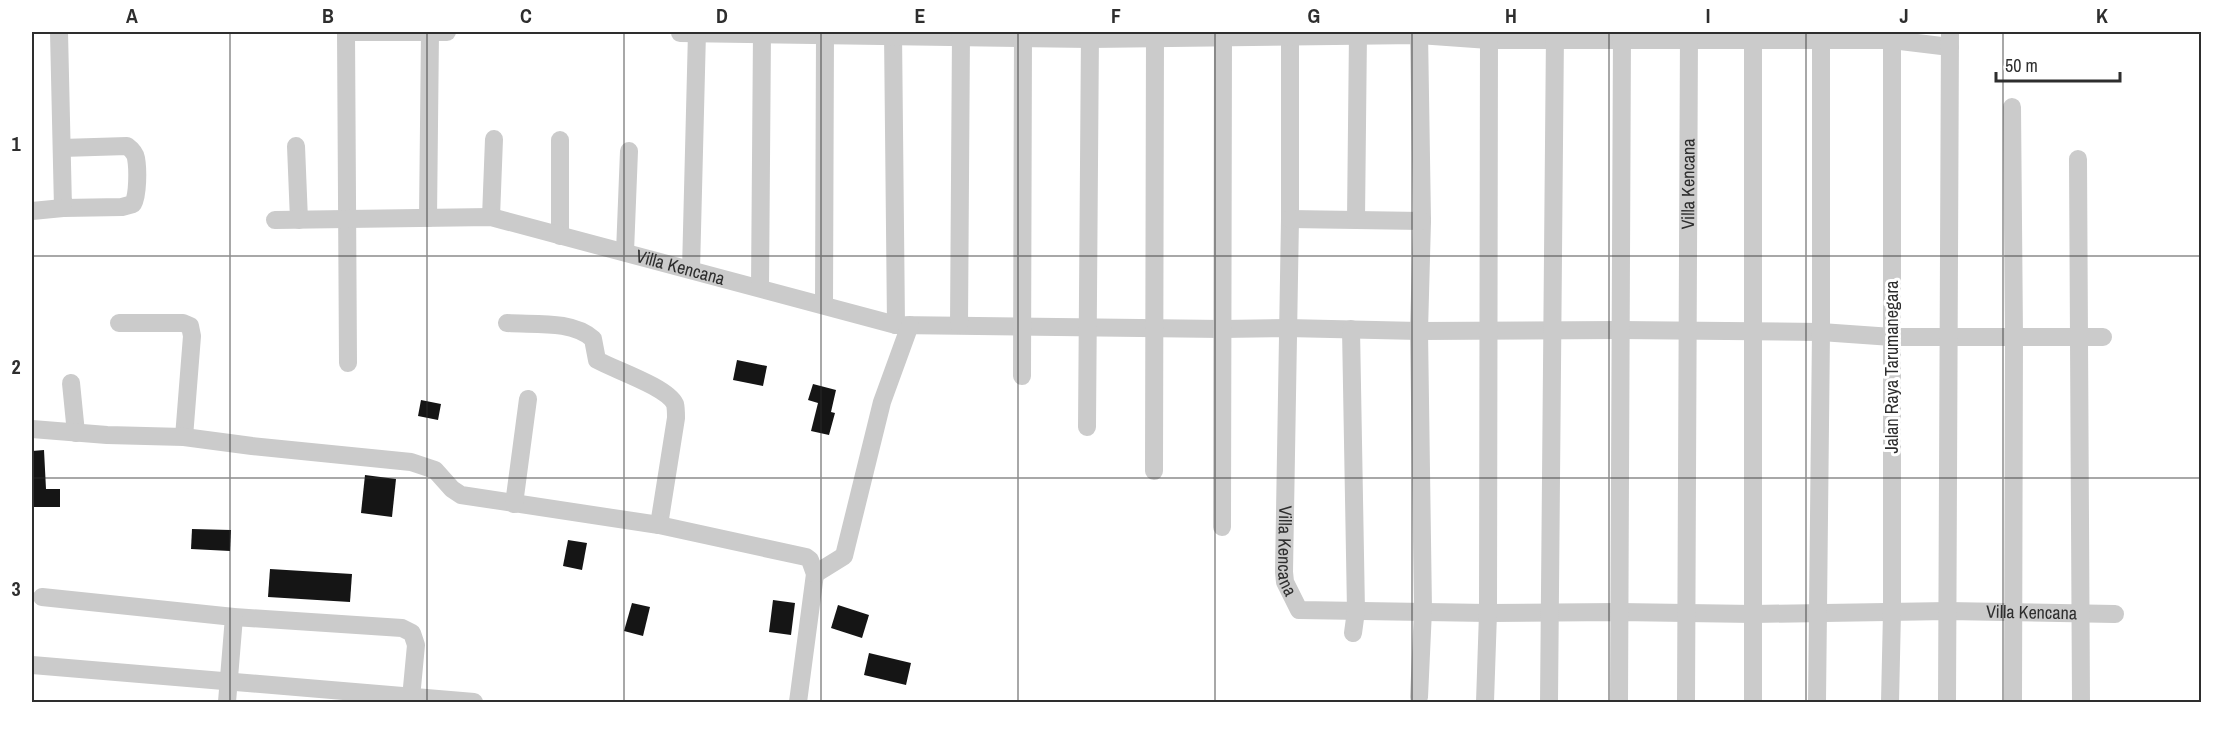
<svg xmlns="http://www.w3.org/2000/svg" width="2233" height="734" viewBox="0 0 2233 734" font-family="'Archivo Narrow',sans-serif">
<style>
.building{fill:#151515}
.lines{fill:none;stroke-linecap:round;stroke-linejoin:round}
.minor{stroke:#cbcbcb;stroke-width:18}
.grid{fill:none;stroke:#2e2e2e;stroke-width:1.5;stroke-opacity:0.55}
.labels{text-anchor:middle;stroke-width:6;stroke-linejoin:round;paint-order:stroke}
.street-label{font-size:18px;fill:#2e2e2e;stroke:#fff}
.neatline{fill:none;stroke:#2e2e2e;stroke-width:2}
.grid-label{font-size:20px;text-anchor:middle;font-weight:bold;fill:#2e2e2e}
</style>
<rect width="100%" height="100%" fill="#fff"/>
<!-- building -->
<g class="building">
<polygon points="737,360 767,366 763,386 733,380"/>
<polygon points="813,384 836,390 831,412 835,413 829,435 811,431 818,403 808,400"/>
<polygon points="421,400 441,404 438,420 418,416"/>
<polygon points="44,450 46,489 60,489 60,507 32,507 32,451"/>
<polygon points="365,475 396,479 392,517 361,513"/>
<polygon points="192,529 231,530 230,551 191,549"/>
<polygon points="568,540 587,543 582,570 563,566"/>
<polygon points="270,569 352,574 350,602 268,597"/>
<polygon points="773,600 795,603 791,635 769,632"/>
<polygon points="632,603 650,607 643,636 624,631"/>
<polygon points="838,605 869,615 862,638 831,628"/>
<polygon points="869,653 911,663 906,685 864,675"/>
</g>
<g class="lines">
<!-- minor -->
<g class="minor">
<path d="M59 32 63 208 122 207 133 204C138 195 138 169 136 158 135 153 131 149 127 146L62 148"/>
<polyline points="346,32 348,363"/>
<polyline points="351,32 447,32"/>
<polyline points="893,32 896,325"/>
<path id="s1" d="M1290 32V219L1284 572 1285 582 1299 610 1488 613 1619 612 1754 614 1948 611 2115 614"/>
<polyline points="1419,32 1422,221 1419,331 1423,610 1419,697"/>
<polyline points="680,33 1090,39 1419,35 1489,40 1892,40 1950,47"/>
<polyline points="2012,107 2014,336 2013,702"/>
<polyline points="560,140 560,236"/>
<polyline points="296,146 299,220"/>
<polyline points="2078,159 2081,702"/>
<polyline points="32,211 63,208"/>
<polyline points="491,217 494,139"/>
<polyline points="428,218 430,32"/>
<polyline points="1290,219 1422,221"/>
<polyline points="1356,219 1358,32"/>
<path id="s2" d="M275 220 491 217 896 325 1222 329 1287 328 1419 331 1620 330 1821 332 1892 337H2103"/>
<polyline points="625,252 629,151"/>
<polyline points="691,270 697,32"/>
<polyline points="760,288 762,32"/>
<polyline points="824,305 825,32"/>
<polyline points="119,323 183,323 190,326 192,336 184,437"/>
<path d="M507 323C534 325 572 320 593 339L597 360C615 370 667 387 675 404 676 408 676 414 676 418L659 525"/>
<polyline points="959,325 961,32"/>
<polyline points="1351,329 1356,611 1353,633"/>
<polyline points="1022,376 1023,32"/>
<polyline points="71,383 76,433"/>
<polyline points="1087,427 1090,32"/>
<polyline points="32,429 107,435 184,437 252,446 411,462 435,470 452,489 461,495 659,525 806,557 810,560 815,574 798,702"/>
<polyline points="1154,471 1155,32"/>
<polyline points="514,504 528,399"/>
<polyline points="1222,527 1223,32"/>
<polyline points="815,574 844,556 882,402 910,325"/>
<polyline points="42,597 234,617 402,628 412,633 416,645 411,698"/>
<polyline points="32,665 474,702"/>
<polyline points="227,702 234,617"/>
<polyline points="1485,702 1488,613 1489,32"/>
<polyline points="1549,702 1555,32"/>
<polyline points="1619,702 1622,32"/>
<path id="s3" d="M1686 702 1689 32"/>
<polyline points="1753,702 1753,32"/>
<polyline points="1817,702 1821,332 1821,32"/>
<polyline points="1890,702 1892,612 1892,32"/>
<polyline points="1947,702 1950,32"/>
</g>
</g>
<!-- grid -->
<path class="grid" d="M230 32V702M427 32V702M624 32V702M821 32V702M1018 32V702M1215 32V702M1412 32V702M1609 32V702M1806 32V702M2003 32V702M32 256H2202M32 478H2202"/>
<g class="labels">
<!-- street labels -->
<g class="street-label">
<text dy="6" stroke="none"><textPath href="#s3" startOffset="518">Villa Kencana</textPath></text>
<text dy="6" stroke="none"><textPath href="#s2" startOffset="412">Villa Kencana</textPath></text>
<text transform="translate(1892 367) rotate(-90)" y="6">Jalan Raya Tarumanegara</text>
<text dy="6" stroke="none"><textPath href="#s1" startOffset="519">Villa Kencana</textPath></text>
<text dy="6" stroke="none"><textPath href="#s1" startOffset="1314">Villa Kencana</textPath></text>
</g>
</g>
<!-- border -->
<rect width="2233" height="734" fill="none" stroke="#ffffff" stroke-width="66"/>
<!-- scale -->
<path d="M1996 72v9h124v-9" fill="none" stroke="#2e2e2e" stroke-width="3"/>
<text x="2005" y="72" font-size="18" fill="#2e2e2e" stroke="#ffffff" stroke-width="4.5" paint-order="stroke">50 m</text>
<rect x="33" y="33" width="2167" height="668" class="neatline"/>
<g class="grid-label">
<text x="132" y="23">A</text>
<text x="328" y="23">B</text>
<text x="526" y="23">C</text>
<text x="722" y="23">D</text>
<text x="920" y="23">E</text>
<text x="1116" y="23">F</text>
<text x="1314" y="23">G</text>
<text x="1511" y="23">H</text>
<text x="1708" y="23">I</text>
<text x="1904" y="23">J</text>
<text x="2102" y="23">K</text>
<text x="16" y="151">1</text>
<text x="16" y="374">2</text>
<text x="16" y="596">3</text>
</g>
</svg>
